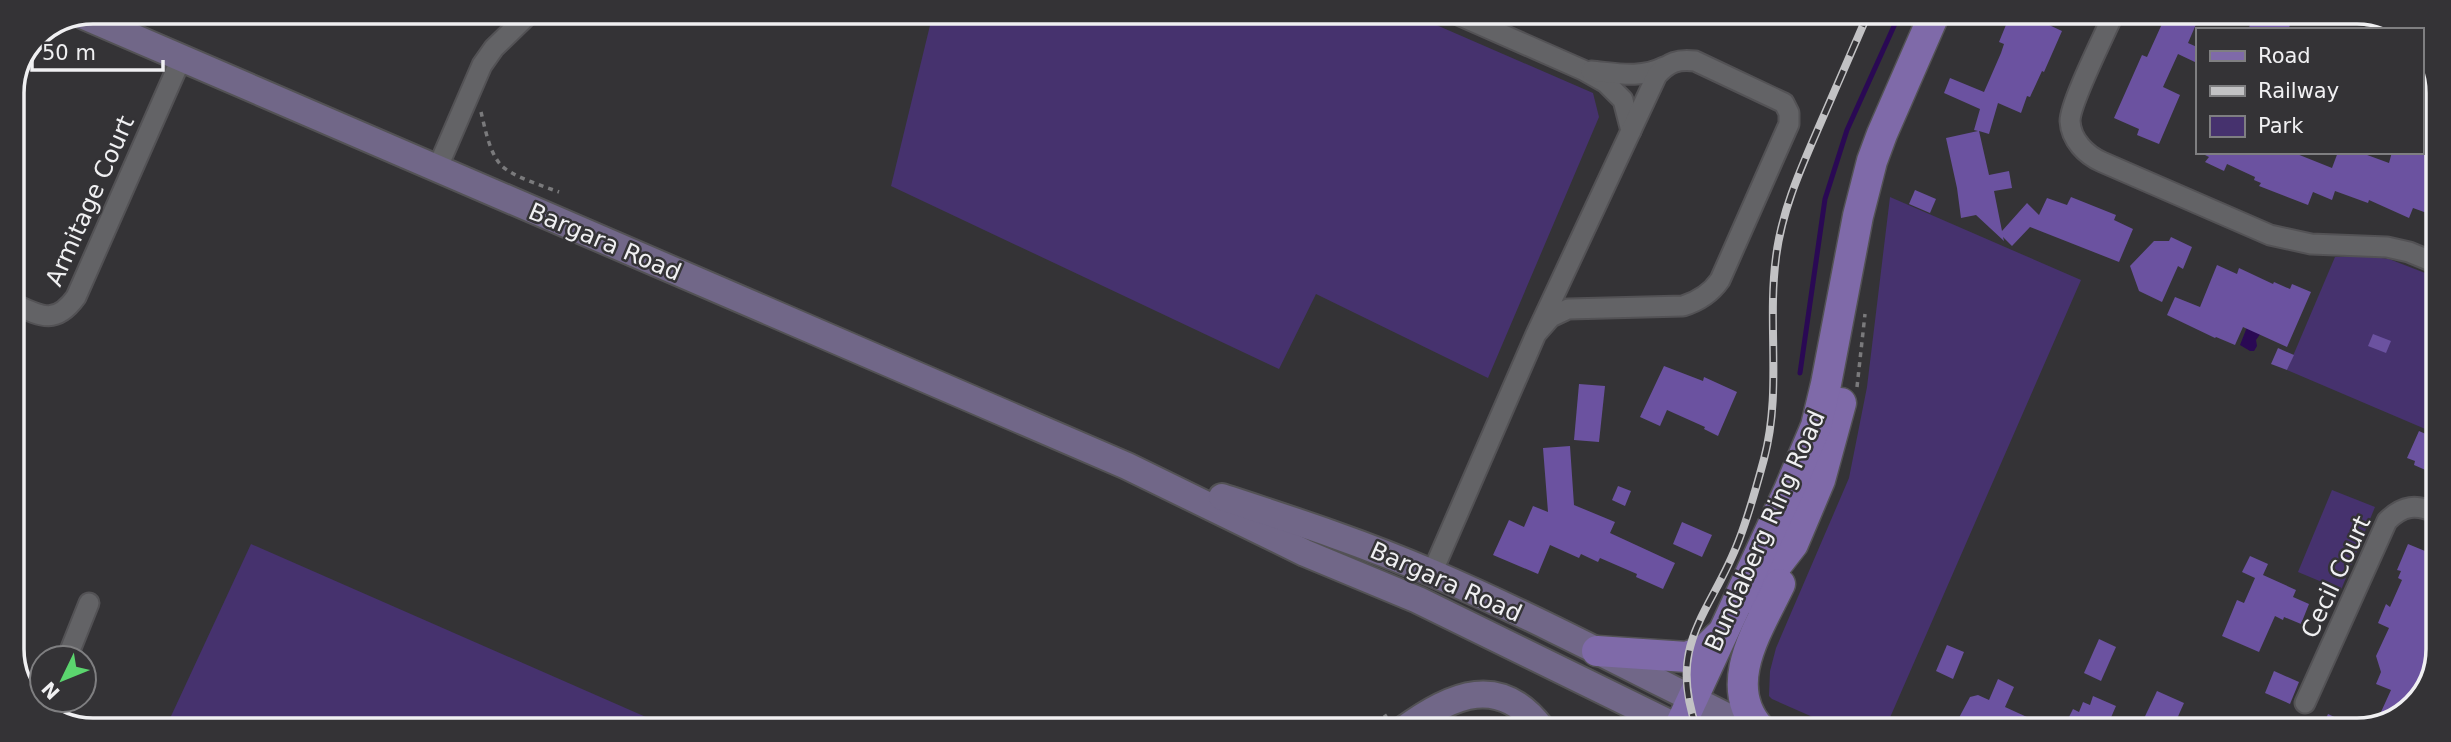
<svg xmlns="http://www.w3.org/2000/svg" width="2451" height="742" viewBox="0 0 2451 742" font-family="'DejaVu Sans',sans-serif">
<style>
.green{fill:#46326e}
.water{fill:#2a0954}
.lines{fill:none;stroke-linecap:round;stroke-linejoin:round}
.stream{stroke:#2a0954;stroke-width:5}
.building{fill:#6b52a0}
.street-casing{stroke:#535255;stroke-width:23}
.secondary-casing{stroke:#535255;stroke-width:30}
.primary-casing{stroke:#535255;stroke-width:33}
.path{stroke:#7a7a7c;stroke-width:3.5;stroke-dasharray:5 5;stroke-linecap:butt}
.street{stroke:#636366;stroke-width:19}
.secondary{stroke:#716788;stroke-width:26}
.primary{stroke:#7f6aa9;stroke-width:30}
.rail-casing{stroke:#c2c2c4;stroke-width:8}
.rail{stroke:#343336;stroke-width:5;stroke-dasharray:16;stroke-linecap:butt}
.labels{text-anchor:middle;stroke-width:5;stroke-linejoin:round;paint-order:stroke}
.street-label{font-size:24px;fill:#f0f0f2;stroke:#343336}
.rim{fill:none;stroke:#f0f0f2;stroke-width:3.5}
</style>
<rect width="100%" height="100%" fill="#343336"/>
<!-- green -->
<g class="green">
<polygon points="933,13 1411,14 1593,93 1599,117 1488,378 1316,294 1279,369 891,186"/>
<polygon points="1890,197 2081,280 1885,729 1840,729 1772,699 1769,696 1770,671 1776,648 1849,478 1867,387"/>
<polygon points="2365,256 2389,259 2438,278 2437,434 2287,370 2335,257"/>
<polygon points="2332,490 2375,507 2341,590 2298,572"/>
<polygon points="251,544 671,728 166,727"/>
</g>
<!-- water -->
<polygon class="water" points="2247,327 2261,333 2256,340 2257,346 2254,351 2250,351 2240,345"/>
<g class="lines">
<!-- stream -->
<polyline class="stream" points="1800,373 1825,199 1847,130 1899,15"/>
</g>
<!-- building -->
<g class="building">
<polygon points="2010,15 2054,15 2049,25 2062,31 2044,72 2042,71 2030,97 2027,96 2021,113 1998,103 1989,134 1979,131 1989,175 2009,171 2012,188 1994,191 2002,231 2027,203 2039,215 2047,198 2067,205 2071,197 2116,215 2114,220 2133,229 2119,262 2030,227 2012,246 2003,237 2004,241 1976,215 1961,218 1957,188 1946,138 1978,131 1974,130 1980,109 1944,93 1950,78 1984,92 2001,53 2004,44 1999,42"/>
<polygon points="2166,15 2200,15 2188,43 2197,47 2197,63 2178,54 2163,87 2180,95 2159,144 2137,135 2139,129 2114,118 2142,55 2147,57"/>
<polygon points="2251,15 2291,15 2289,30 2249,30"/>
<polygon points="2438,105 2438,217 2413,208 2409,218 2369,200 2368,203 2335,191 2332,200 2313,192 2308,205 2259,186 2261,183 2254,180 2255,177 2227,164 2224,171 2205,162 2209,157 2199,152 2292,152 2332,168 2338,152 2359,152 2389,163 2392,152 2421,152 2421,145"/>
<polygon points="1915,190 1936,199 1930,213 1909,204"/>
<polygon points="2171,237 2192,247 2183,269 2178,266 2162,302 2139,291 2130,266 2154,241 2169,241"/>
<polygon points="2217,265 2237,274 2239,268 2273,284 2274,282 2290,289 2292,284 2311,292 2287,347 2243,327 2235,345 2216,337 2215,338 2167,315 2175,297 2200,307"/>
<polygon points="2373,334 2391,341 2386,353 2368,346"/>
<polygon points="2278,348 2294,355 2287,370 2271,364"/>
<polygon points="1664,366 1703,381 1704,377 1737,392 1718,436 1704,429 1705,427 1667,410 1660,426 1640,417"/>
<polygon points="1579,384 1605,386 1599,442 1574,440"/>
<polygon points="2419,431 2437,439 2437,475 2414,465 2415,461 2407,458"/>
<polygon points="1570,446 1574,505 1615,522 1610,533 1675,563 1663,589 1636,577 1637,574 1600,558 1598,562 1581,554 1579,558 1550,545 1538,574 1493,555 1509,520 1524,527 1533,506 1548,512 1543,448"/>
<polygon points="1618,486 1631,491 1625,506 1612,500"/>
<polygon points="1682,522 1712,535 1702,557 1673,544"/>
<polygon points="2436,525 2436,670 2420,693 2414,690 2404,714 2376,723 2391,690 2376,684 2381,672 2376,656 2389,628 2378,623 2386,604 2390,607 2402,580 2398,578 2401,571 2397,570 2408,544 2425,551"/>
<polygon points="2250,556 2268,564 2263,575 2296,590 2293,597 2309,604 2301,624 2284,617 2283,620 2275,616 2259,652 2222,636 2237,600 2244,603 2255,578 2242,572"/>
<polygon points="2099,639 2116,647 2101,681 2084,673"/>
<polygon points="1947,645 1964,652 1953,679 1936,671"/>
<polygon points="2274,671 2299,682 2290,704 2265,693"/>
<polygon points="1998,679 2014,687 2005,707 2053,729 1953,729 1970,697 1978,695 1989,700"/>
<polygon points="2157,691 2184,703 2172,730 2139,729"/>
<polygon points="2093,696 2116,706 2106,729 2063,729 2073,709 2079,712 2083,702 2090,705"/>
<polygon points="2328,714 2360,729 2321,730"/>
</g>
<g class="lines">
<defs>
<g id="street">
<polyline points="1456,14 1583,70 1606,83 1623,100 1631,131"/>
<path d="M2113 15C2104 36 2070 103 2070 121 2071 140 2086 155 2102 162L2270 235 2311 244 2387 247 2409 252 2438 264"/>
<polyline points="2372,17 2382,17"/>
<path d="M1591 71C1615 73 1641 79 1664 67"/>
<polyline points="437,169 482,65 494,48 530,13"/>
<path d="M12 303C40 316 55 326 76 297L181 59"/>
<path d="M1432 573 1536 334 1657 75C1669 62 1678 59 1695 61L1784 103 1789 113V124L1720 280C1711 293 1699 301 1683 306L1568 309 1551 317 1536 334"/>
<polyline points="67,658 89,603"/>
<polyline points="25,687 42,683"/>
<polyline points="51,700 52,703"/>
<path d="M2305 703 2387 521C2403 505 2416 504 2437 513"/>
</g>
<g id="secondary">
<polyline points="84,16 1127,466 1305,553 1418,600 1681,729"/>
<path d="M1222 497C1292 520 1363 543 1432 573 1541 620 1646 676 1752 729"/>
<path d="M1404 729C1453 694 1500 673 1542 729"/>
</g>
<g id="primary">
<polyline points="1756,600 1769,575 1793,544 1820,480 1841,403"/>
<polyline points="1597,651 1687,657 1706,649 1719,636"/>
<polyline points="1679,728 1789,490 1816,426 1826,384 1858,216 1872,161 1882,134 1934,15"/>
<path d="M1760 729C1720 685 1759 628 1780 584"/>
</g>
</defs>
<!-- street casing -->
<use href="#street" class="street-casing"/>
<!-- secondary casing -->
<use href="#secondary" class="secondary-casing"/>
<!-- primary casing -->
<use href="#primary" class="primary-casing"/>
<!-- path -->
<g class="path">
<path d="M481 112C485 128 489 151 500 164 510 176 543 186 559 192"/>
<polyline points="1857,387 1865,314"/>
<polyline points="1367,728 1387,715"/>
</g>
<!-- street -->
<use href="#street" class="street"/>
<!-- secondary -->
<use href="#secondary" class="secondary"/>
<!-- primary -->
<use href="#primary" class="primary"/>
<defs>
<path id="rail" d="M1697 729C1666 642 1711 614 1739 540 1749 514 1757 485 1764 459 1782 391 1767 325 1776 257 1782 209 1802 166 1821 122 1837 86 1852 50 1868 14"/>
</defs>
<!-- rail casing -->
<use href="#rail" class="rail-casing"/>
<!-- rail -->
<use href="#rail" class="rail"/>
</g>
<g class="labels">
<!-- street labels -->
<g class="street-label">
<text transform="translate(90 201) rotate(-66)" y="8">Armitage Court</text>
<text transform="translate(605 242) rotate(23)" y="8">Bargara Road</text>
<text transform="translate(1765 531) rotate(-66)" y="8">Bundaberg Ring Road</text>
<text transform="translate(2336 577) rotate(-65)" y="8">Cecil Court</text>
<text transform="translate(1446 582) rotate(24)" y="8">Bargara Road</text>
</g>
</g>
<!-- crop -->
<path d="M0 0H2451V742H0ZM93 24H2357A69 69 0 0 1 2426 93V649A69 69 0 0 1 2357 718H93A69 69 0 0 1 24 649V93A69 69 0 0 1 93 24Z" fill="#343336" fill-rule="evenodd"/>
<path class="rim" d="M93 24H2357A69 69 0 0 1 2426 93V649A69 69 0 0 1 2357 718H93A69 69 0 0 1 24 649V93A69 69 0 0 1 93 24Z"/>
<!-- legend -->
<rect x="2196" y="28" width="228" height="126" fill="#343336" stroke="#7f7f81" stroke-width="2"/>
<rect x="2210" y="51" width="35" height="10" fill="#7f6aa9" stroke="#7f7f81" stroke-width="2"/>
<text x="2258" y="63" font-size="21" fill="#f0f0f2">Road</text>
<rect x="2210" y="86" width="35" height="10" fill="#c2c2c4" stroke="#7f7f81" stroke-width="2"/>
<text x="2258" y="98" font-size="21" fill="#f0f0f2">Railway</text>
<rect x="2210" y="116" width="35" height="21" fill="#46326e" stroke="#7f7f81" stroke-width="2"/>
<text x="2258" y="133" font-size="21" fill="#f0f0f2">Park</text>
<!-- north arrow -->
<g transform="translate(63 679) rotate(227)"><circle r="33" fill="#343336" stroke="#7f7f81" stroke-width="2"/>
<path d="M0-5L12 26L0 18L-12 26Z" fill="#5bd56e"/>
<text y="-10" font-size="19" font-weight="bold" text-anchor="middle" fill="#f0f0f2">N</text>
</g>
<!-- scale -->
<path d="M32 60v10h131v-10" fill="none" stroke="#f0f0f2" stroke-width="3.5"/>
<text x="42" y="60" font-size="21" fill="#f0f0f2" stroke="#343336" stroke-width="5" paint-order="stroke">50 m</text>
</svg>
